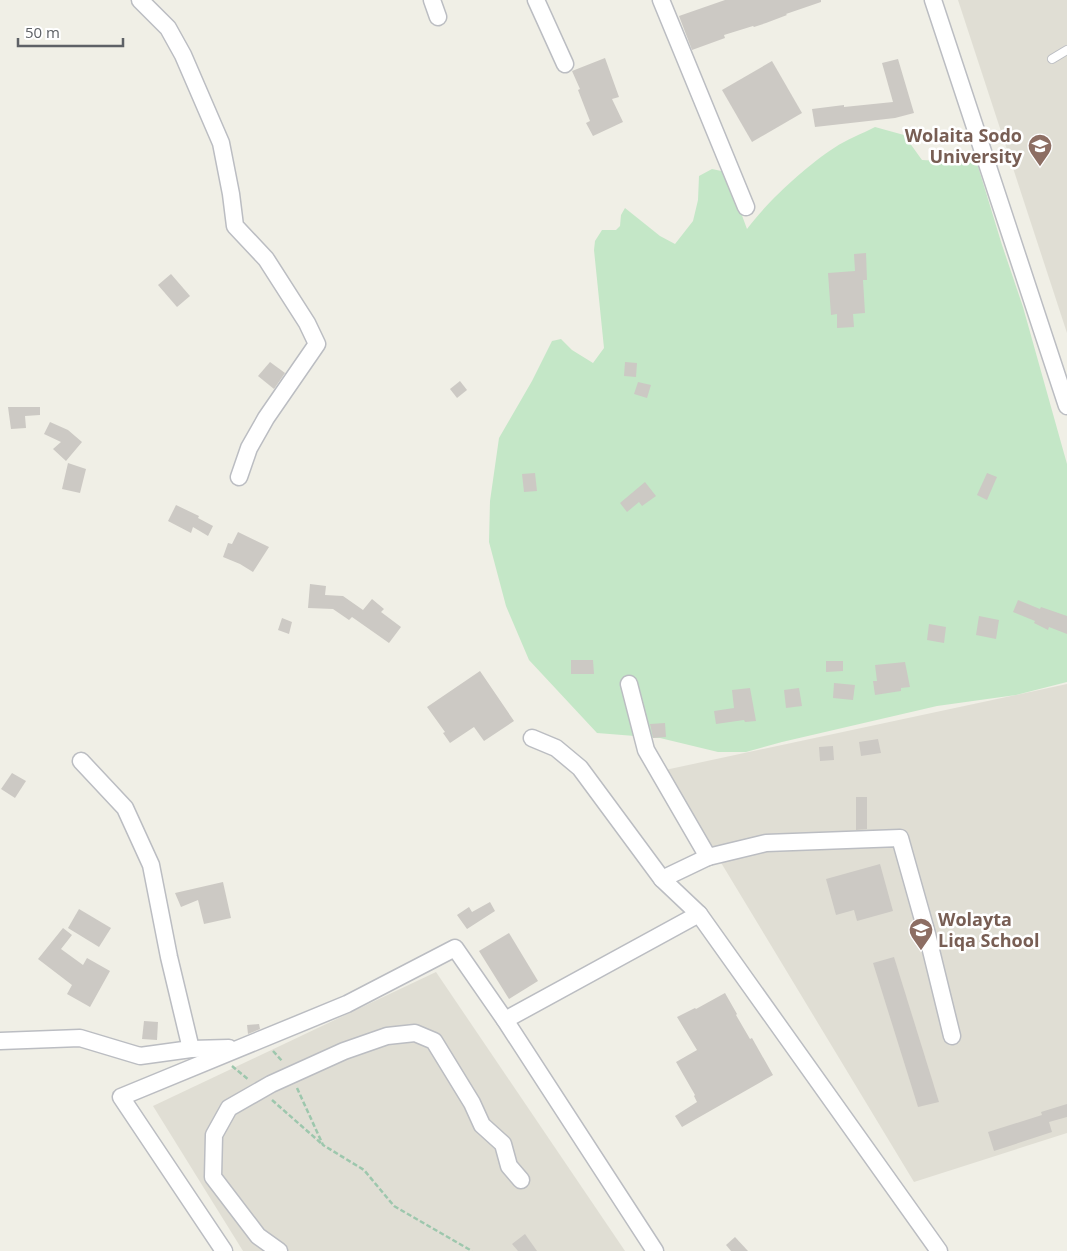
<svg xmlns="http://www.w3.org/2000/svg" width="1067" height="1251" viewBox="0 0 1067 1251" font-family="'Open Sans',sans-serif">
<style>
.education{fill:#e0ded4}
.green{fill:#c4e7c7}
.building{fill:#ccc9c4}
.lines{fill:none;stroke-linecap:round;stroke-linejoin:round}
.lane-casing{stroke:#bbbdc2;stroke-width:10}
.street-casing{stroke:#bbbdc2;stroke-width:19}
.path{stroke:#9dc7ad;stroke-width:2.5;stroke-dasharray:5 2.5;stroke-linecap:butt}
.lane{stroke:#fff;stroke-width:8}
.street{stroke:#fff;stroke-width:16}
.labels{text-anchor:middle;stroke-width:5;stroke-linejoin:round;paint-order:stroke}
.education-label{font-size:18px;font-weight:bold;fill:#785e54;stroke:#fff;text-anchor:end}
</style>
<rect width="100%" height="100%" fill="#f0efe6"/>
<!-- education -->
<g class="education">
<polygon points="958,0 1067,0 1067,333"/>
<polygon points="1067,684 1067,1133 914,1182 665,770"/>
<polygon points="436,972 625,1251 243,1251 153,1106"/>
</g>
<!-- green -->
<path class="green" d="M875 127 904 135 922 160 977 163 1002 245 1023 307 1067 464V682L1016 695 937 706 782 742 746 752H718L660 738 597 733 529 660 506 606 489 542 490 501 499 438 532 381 552 341 561 339 572 350 593 363 604 348 594 250 595 241 602 230H616L620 226 621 215 625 208 660 236 675 244 693 221 698 200 699 176 712 169 726 172 747 229C767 202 806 166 834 148 847 139 862 134 875 127Z"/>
<!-- building -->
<g class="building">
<polygon points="725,0 821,0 821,2 786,14 787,15 766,23 754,27 753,26 724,35 725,38 692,50 679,16"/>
<polygon points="605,58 619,97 612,99 623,122 593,136 586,123 590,121 578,90 580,89 572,71"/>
<polygon points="898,59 914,113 895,118 815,127 812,109 844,105 844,107 893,102 882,63"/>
<polygon points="772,61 802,113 752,142 722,90"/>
<polygon points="866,253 867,280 863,280 865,313 853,314 854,327 837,328 837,314 831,315 828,273 855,271 854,254"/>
<polygon points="171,274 190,296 177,307 158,285"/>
<polygon points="270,362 285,373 274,389 258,376"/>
<polygon points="625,362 637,363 636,377 624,376"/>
<polygon points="460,381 467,390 457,398 450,389"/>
<polygon points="638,382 651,385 647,398 634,394"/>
<polygon points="8,407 40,407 40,415 25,416 26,428 11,429"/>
<polygon points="50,422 68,430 82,442 66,461 53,449 61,442 44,434"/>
<polygon points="68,463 86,469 80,493 62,489"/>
<polygon points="535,473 537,491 524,492 522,474"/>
<polygon points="987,473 997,477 987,500 977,495"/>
<polygon points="645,482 656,496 642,506 639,502 627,512 620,503"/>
<polygon points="176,505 199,516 198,518 213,526 208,536 193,527 191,533 168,521"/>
<polygon points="238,532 269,547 253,572 240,564 223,557 228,543 232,544"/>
<polygon points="310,584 326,586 325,595 343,596 363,610 372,599 384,609 381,612 401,627 389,643 352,617 349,620 333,609 308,608"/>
<polygon points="1018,600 1040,609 1041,607 1067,616 1067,634 1049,627 1048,630 1034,623 1035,621 1013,612"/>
<polygon points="979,616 999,620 996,639 976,635"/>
<polygon points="282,618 292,622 289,634 278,630"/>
<polygon points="929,624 946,627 944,643 927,640"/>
<polygon points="571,660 593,660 594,674 571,674"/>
<polygon points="826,661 843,661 843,671 826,672"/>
<polygon points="905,662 910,687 901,688 901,691 875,695 873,681 877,681 875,665"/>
<polygon points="480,671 514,721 484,741 474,727 450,743 443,733 445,732 427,707"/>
<polygon points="834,683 855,685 853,700 833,698"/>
<polygon points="750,688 756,721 745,722 744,720 716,724 714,711 734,708 732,690"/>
<polygon points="799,688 802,706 786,708 784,690"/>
<polygon points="665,723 666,737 653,738 650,724"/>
<polygon points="878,739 881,753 861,756 859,742"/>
<polygon points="833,746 834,760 820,761 819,747"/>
<polygon points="12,773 26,781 15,798 1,789"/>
<polygon points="856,797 867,797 867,829 856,830"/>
<polygon points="880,864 893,911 857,921 854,910 836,915 826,879"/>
<polygon points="223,882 231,918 204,924 198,900 181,907 175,893"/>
<polygon points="490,902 495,911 467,929 457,915 469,907 472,912"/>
<polygon points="79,909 111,928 99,947 68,928"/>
<polygon points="63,928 72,935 61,949 83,965 87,958 110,971 90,1007 67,994 72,985 38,959"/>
<polygon points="509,933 538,981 509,999 479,951"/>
<polygon points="894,957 939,1102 918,1107 873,963"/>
<polygon points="725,993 737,1014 736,1015 750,1039 752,1038 773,1075 682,1127 675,1116 697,1102 694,1096 695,1095 676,1062 697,1050 677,1017 695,1008 696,1009"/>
<polygon points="144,1021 158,1022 157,1040 142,1039"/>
<polygon points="259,1024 260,1029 248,1034 247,1025"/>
<polygon points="1067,1104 1067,1117 1049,1122 1052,1132 994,1151 988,1132 1042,1115 1041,1112"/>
<polygon points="525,1234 537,1251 518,1251 512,1244"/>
<polygon points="735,1237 748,1251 731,1251 726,1245"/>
</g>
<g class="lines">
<defs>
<polyline id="lane" points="1052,59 1067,50"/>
<g id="street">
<polyline points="140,0 168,28 183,55 221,143 231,194 235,226 266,259 307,323 317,344 266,418 249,448 239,477"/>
<polyline points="432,0 438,17"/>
<polyline points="536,0 565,64"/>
<polyline points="661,0 746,207"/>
<polyline points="933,0 1067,406"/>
<polyline points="629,684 646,750 708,857 662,879 699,914"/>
<polyline points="532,738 556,748 580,768 662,879"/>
<polyline points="81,761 125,808 151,865 169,957 191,1049"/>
<polyline points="708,857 766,843 900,838 927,934 952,1036"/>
<polyline points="505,1020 699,914 939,1251"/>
<polyline points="0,1041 80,1038 140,1056 191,1049 229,1048"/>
<polyline points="224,1251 121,1097 347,1004 455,948 505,1020 655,1251"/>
<polyline points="279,1251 258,1236 213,1177 214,1135 229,1108 271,1084 344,1051 387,1036 415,1033 434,1041 472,1103 482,1125 503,1144 509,1166 521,1180"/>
</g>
</defs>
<!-- lane casing -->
<use href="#lane" class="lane-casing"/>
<!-- street casing -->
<use href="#street" class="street-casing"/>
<!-- path -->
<g class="path">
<polyline points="273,1051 283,1062"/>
<polyline points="232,1066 249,1080"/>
<polyline points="297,1088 323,1145 364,1170 394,1206 472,1251"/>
<polyline points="272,1100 322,1144"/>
</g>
<!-- lane -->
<use href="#lane" class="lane"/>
<!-- street -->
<use href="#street" class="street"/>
</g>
<!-- icons -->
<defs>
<symbol id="university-pin" viewBox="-11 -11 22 30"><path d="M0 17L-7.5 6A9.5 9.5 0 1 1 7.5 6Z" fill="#8d6e63" stroke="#fff"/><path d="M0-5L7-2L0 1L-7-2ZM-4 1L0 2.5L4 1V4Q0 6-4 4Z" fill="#fff"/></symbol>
<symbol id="school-pin" viewBox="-11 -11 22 30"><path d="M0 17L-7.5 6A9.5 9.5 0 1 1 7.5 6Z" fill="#8d6e63" stroke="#fff"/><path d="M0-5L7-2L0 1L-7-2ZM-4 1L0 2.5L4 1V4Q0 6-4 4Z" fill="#fff"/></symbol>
</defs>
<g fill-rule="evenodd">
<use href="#university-pin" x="1026" y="132" width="28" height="38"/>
<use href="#school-pin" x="907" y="916" width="28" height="38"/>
</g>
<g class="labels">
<!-- education labels -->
<g class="education-label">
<text x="1022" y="142">Wolaita Sodo<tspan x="1022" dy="21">University</tspan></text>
<text x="938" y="926" text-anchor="start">Wolayta<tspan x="938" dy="21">Liqa School</tspan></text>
</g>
</g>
<!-- scale -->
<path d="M18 38v8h105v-8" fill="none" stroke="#5e6166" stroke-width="2.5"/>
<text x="25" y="38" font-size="15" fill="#5e6166" stroke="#ffffff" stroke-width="4" paint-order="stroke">50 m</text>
</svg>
